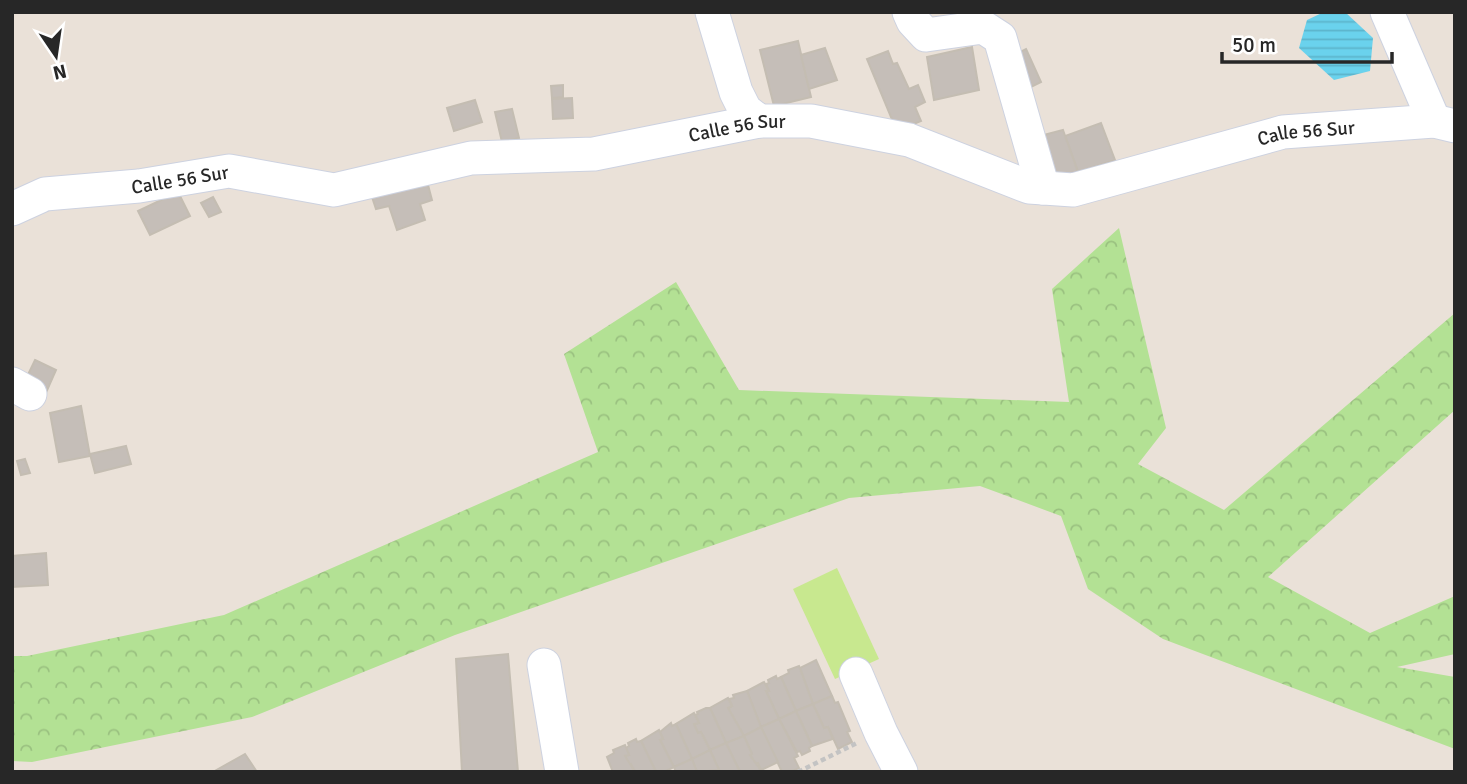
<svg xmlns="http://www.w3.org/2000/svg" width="1467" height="784" viewBox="0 0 1467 784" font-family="Signika,sans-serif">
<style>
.forest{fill:url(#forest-crowns)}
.pitch{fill:#c8e88f}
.water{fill:url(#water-rules)}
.building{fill:#c5beb8;stroke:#c4bdb2;stroke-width:2}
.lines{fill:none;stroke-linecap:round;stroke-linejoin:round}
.minor-casing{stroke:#cdd2e0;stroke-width:35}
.path{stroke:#c3c3c3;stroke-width:4.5;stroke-dasharray:5 3.5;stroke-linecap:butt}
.minor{stroke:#fff;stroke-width:33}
.labels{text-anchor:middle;stroke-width:7;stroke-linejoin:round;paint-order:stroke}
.street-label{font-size:19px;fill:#272727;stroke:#fff}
</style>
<defs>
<pattern id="forest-crowns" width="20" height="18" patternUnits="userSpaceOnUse" patternTransform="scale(1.75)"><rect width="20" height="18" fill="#b3e194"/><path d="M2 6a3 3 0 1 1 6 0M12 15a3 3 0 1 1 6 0" fill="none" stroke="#9ac180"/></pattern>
<pattern id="water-rules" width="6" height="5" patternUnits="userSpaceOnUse" patternTransform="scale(1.75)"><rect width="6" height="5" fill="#6ad2ed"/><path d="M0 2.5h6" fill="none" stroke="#5cb4cb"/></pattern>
</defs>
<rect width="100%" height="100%" fill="#eae1d8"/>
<!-- forest -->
<polygon class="forest" points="1119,228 1166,428 1138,464 1224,510 1455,313 1455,410 1268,577 1370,633 1455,596 1455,654 1397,667 1455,677 1455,749 1163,639 1088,589 1061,516 980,486 849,498 455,635 252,717 32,762 12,761 12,656 27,656 224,615 598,452 564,354 676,282 739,390 1069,402 1052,289"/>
<!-- pitch -->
<polygon class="pitch" points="837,568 879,659 835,679 793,589"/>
<!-- water -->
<polygon class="water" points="1324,12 1345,12 1373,38 1370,71 1334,80 1299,48 1307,20"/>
<!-- building -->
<g class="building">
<polygon points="798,41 811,97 774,106 760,50"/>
<polygon points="972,47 979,90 934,100 927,57"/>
<polygon points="825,48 837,80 809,89 801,55"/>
<polygon points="1026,49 1041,82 1029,88 1014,55"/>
<polygon points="888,51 893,64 897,63 909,89 918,85 925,102 915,107 921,121 901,129 893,122 867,59"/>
<polygon points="563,85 563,97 552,98 551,86"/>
<polygon points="572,98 573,118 553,119 552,99"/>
<polygon points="475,100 482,122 454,131 447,108"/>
<polygon points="512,109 519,138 502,142 495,112"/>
<polygon points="1101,123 1115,160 1078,172 1065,136"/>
<polygon points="1063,130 1078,172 1053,180 1040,136"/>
<polygon points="412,178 415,188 428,185 432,200 420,204 425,220 397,230 389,206 376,209 370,191"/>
<polygon points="178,192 190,216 150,235 138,211"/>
<polygon points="213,197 221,212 209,217 201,203"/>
<polygon points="35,360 56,370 45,395 23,385"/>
<polygon points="81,406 90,456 59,462 50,413"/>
<polygon points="126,446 131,464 95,473 90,454"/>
<polygon points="25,459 30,473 21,475 17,461"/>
<polygon points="46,553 48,585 12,587 12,556"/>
<polygon points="508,654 518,772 462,772 456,659"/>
<polygon points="816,660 832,696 813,704 800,668"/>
<polygon points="799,666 813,704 796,711 781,677 789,673 788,670"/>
<polygon points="776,676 777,679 781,677 796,711 779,719 766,691 769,691 766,684 769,683 768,680"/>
<polygon points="764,682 769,691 766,691 779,719 761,727 747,691"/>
<polygon points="747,691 761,727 744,736 728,708 732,706 729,699 734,698 733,695"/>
<polygon points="832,696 835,703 838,702 850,731 847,732 852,742 838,749 828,727 824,728 813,704"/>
<polygon points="728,698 732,706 728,708 744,736 726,743 710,708"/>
<polygon points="813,704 824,728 828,727 833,739 812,746 796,711"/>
<polygon points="706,708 710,708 726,743 710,750 701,732 698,733 694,724 699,723 695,715 698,714 697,712"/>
<polygon points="796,711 812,746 809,748 810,751 802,755 800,751 797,752 779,719"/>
<polygon points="694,713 699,723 694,724 698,733 701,732 710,750 692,759 676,724"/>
<polygon points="779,719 798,756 794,758 799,768 791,772 782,772 761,727"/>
<polygon points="671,723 672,726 676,724 692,759 674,767 660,740 663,739 660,732"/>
<polygon points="761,727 778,762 761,770 758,763 755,764 750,755 752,754 744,736"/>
<polygon points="659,730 663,739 660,740 674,767 664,772 656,772 641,741"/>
<polygon points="744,736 752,754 750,755 762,772 740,772 726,743"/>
<polygon points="636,739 637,742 641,741 656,772 635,772 631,764 629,765 625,756 629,755 626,748 629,746 628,743"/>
<polygon points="726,743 740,772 717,772 719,770 710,750"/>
<polygon points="625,745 629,755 625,756 635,772 613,772 607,757 614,753 613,750"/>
<polygon points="710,750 719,770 697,772 692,759"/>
<polygon points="245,754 257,772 213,772"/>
<polygon points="692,759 697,772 676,772 674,767"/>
</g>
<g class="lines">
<defs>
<g id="minor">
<polyline points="712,12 736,92 745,110 759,121"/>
<polyline points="909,12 913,21 926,35 983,27 1000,38 1043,188"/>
<polyline points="1387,12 1434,121"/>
<path id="s1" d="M12 209 45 194 139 186 229 171 334 190 471 158 594 154 759 121H811L909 140 1029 187 1073 190 1283 132 1434 121 1455 126"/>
<polyline points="12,384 30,394"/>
<polyline points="544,665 562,772"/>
<polyline points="856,674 881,733 901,772"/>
</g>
</defs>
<!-- minor casing -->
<use href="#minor" class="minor-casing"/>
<!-- path -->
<polyline class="path" points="798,772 857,743"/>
<!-- minor -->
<use href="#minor" class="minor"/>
</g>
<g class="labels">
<!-- street labels -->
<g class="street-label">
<text dy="7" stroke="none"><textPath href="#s1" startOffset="738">Calle 56 Sur</textPath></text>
<text dy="7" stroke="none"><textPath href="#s1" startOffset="1326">Calle 56 Sur</textPath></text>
<text dy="7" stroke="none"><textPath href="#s1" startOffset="172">Calle 56 Sur</textPath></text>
</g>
</g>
<!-- border -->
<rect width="1467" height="784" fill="none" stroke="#272727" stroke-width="28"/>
<!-- north arrow -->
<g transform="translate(56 56) rotate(167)" stroke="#ffffff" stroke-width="5" paint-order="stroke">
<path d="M0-5L12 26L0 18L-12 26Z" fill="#272727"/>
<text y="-10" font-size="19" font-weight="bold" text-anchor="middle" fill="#272727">N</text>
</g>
<!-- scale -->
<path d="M1222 52v10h170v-10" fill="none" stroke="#272727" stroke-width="3.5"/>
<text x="1232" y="52" font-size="21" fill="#272727" stroke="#ffffff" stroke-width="5" paint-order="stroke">50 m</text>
</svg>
